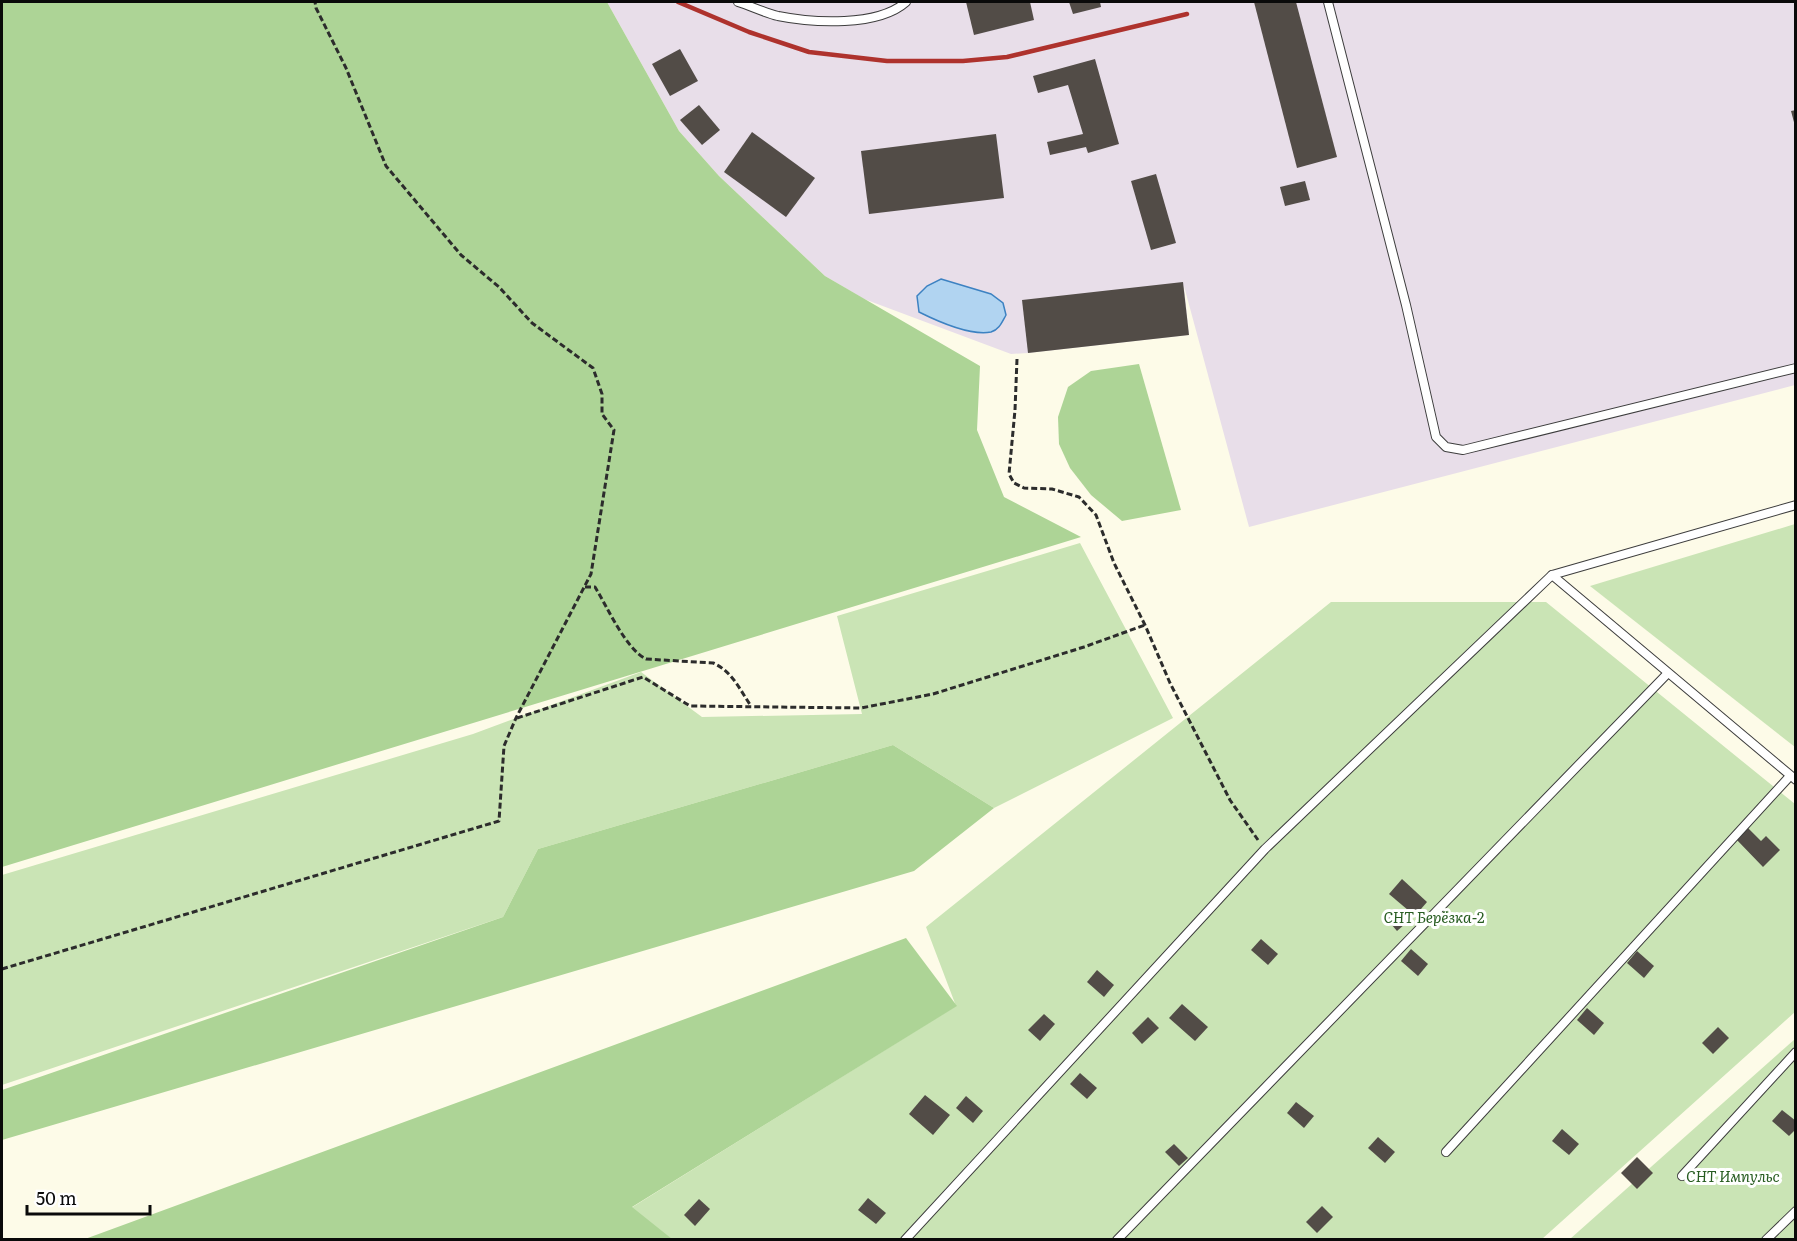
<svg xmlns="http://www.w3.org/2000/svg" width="1797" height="1241" viewBox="0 0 1797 1241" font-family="Literata,serif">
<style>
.industrial{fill:#e8dee9}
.green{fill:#cae4b5}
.forest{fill:#add496}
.water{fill:#b1d4f1;stroke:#3d82c2;stroke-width:1.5}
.building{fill:#524c47}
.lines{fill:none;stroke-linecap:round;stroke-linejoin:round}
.lane-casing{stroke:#3d3d3d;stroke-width:10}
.path{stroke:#2c2c2c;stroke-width:3;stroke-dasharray:6 3;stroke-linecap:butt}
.lane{stroke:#fff;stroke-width:8}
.rail{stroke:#ae322d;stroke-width:4.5}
.labels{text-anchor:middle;stroke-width:6;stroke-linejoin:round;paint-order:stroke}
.park-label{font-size:15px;font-style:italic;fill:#275c20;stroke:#fff}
</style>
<rect width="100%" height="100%" fill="#fdfbe8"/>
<!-- industrial -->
<polygon class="industrial" points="607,2 1795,2 1795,385 1249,527 1184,286 1189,335 1028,353 1011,354 864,299 825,276 719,176 679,131"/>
<!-- green -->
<g class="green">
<polygon points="1795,524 1796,524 1795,747 1590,586"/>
<polygon points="1080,543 1173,718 994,808 893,745 538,849 503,917 2,1085 2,875 473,734 641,672 702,717 862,714 837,616"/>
<polygon points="1331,602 1546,602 1795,804 1795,1012 1542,1239 672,1240 631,1208 956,1006 926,927"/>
<polygon points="1795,1039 1795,1239 1570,1239"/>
</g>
<!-- forest -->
<g class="forest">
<polygon points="2,2 607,2 679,131 719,176 825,276 980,366 977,430 1004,497 1081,537 2,867"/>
<polygon points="1139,364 1181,510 1122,521 1091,495 1070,468 1059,444 1058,417 1068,387 1091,371"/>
<polygon points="893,745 994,808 914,871 2,1140 2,1090 503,917 538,849"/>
<polygon points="906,938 957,1006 632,1207 672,1239 85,1239"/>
</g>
<!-- water -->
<path class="water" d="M941 279 991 294 1003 303 1006 315C1002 322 999 330 991 332 970 336 937 321 919 312L917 296 927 286Z"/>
<!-- building -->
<g class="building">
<polygon points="966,2 1030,2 1034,20 974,35"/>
<polygon points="1069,2 1100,2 1101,7 1073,14"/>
<polygon points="1254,2 1296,2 1337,157 1297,168"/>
<polygon points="680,49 698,81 670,96 652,64"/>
<polygon points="1095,59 1119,144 1088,153 1086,147 1050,155 1047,142 1083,134 1068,85 1038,93 1033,76"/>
<polygon points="699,105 720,130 702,145 680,120"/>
<polygon points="1796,110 1796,126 1795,126 1791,111"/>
<polygon points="752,132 815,178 786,217 724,172"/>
<polygon points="996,134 1004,198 869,214 861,151"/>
<polygon points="1156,174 1176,243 1151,250 1131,181"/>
<polygon points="1305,181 1310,200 1285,206 1280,187"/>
<polygon points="1183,282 1189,335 1028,353 1022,300"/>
<polygon points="1748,828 1761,841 1766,836 1780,850 1763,867 1736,839"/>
<polygon points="1402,879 1427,902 1415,916 1389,894"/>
<polygon points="1394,911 1405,924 1397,931 1386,918"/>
<polygon points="1261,939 1278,954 1268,965 1251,950"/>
<polygon points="1411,949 1428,964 1418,976 1401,961"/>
<polygon points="1637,951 1654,966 1644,978 1627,963"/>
<polygon points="1097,970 1114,985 1104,997 1087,982"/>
<polygon points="1182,1004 1208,1027 1195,1041 1169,1018"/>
<polygon points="1587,1008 1604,1023 1594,1035 1577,1020"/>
<polygon points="1044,1014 1055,1024 1040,1041 1028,1030"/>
<polygon points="1148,1017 1159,1028 1142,1044 1132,1033"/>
<polygon points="1718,1027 1729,1038 1713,1054 1702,1043"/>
<polygon points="1080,1073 1097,1088 1087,1099 1070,1084"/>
<polygon points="925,1095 950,1115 933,1135 909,1114"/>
<polygon points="966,1096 983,1111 973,1123 956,1108"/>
<polygon points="1296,1102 1314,1116 1304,1128 1287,1113"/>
<polygon points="1782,1110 1796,1121 1796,1129 1789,1136 1772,1121"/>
<polygon points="1562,1129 1579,1144 1569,1155 1552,1141"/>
<polygon points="1378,1137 1395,1152 1385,1163 1368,1148"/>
<polygon points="1174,1144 1188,1158 1179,1166 1165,1152"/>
<polygon points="1637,1157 1653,1173 1637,1189 1621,1173"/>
<polygon points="868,1198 886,1213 876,1224 858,1210"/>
<polygon points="699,1199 710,1209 695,1226 684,1215"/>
<polygon points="1322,1206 1333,1217 1317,1233 1306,1222"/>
</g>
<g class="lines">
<defs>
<g id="lane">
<path d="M738 2C751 6 765 13 778 16 813 23 878 27 906 2"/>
<polyline points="1328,2 1406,305 1436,437 1446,447 1463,450 1796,368"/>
<polyline points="1552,575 1796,780"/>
<polyline points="1446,1152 1790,776"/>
<polyline points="1682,1176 1796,1052"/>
<polyline points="905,1240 1265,849 1552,575 1796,505"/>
<polyline points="1117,1240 1667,674"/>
<polyline points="1766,1240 1796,1211"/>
</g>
</defs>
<!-- lane casing -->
<use href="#lane" class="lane-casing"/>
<!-- path -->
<g class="path">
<polyline points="1017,359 1015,410 1009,474 1014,483 1024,488 1052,489 1079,497 1096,515 1114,563 1145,625 1170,683 1230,800 1258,840"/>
<path d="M585 587H595C608 608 625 648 646 659L713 663C732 671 740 690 751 706"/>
<polyline points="517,718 643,677 690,706 861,708 933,694 1084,647 1145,625"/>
<polyline points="2,969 499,821 504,746 516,718 591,574 614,430 602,414 602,394 593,368 532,323 499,287 461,255 386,166 346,68 316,8 315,2"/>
</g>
<!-- lane -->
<use href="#lane" class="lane"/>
<!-- rail -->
<polyline class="rail" points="678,2 749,32 809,52 887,61 963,61 1007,57 1187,14"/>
</g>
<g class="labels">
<!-- park labels -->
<g class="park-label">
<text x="1434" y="923">СНТ Берёзка-2</text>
<text x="1733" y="1182">СНТ Импульс</text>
</g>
</g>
<!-- border -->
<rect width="1797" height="1241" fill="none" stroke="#0a0a0a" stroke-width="6"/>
<!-- scale -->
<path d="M27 1205v9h123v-9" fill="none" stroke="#0a0a0a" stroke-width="3"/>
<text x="36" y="1205" font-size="18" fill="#0a0a0a" stroke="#ffffff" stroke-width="4.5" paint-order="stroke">50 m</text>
</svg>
